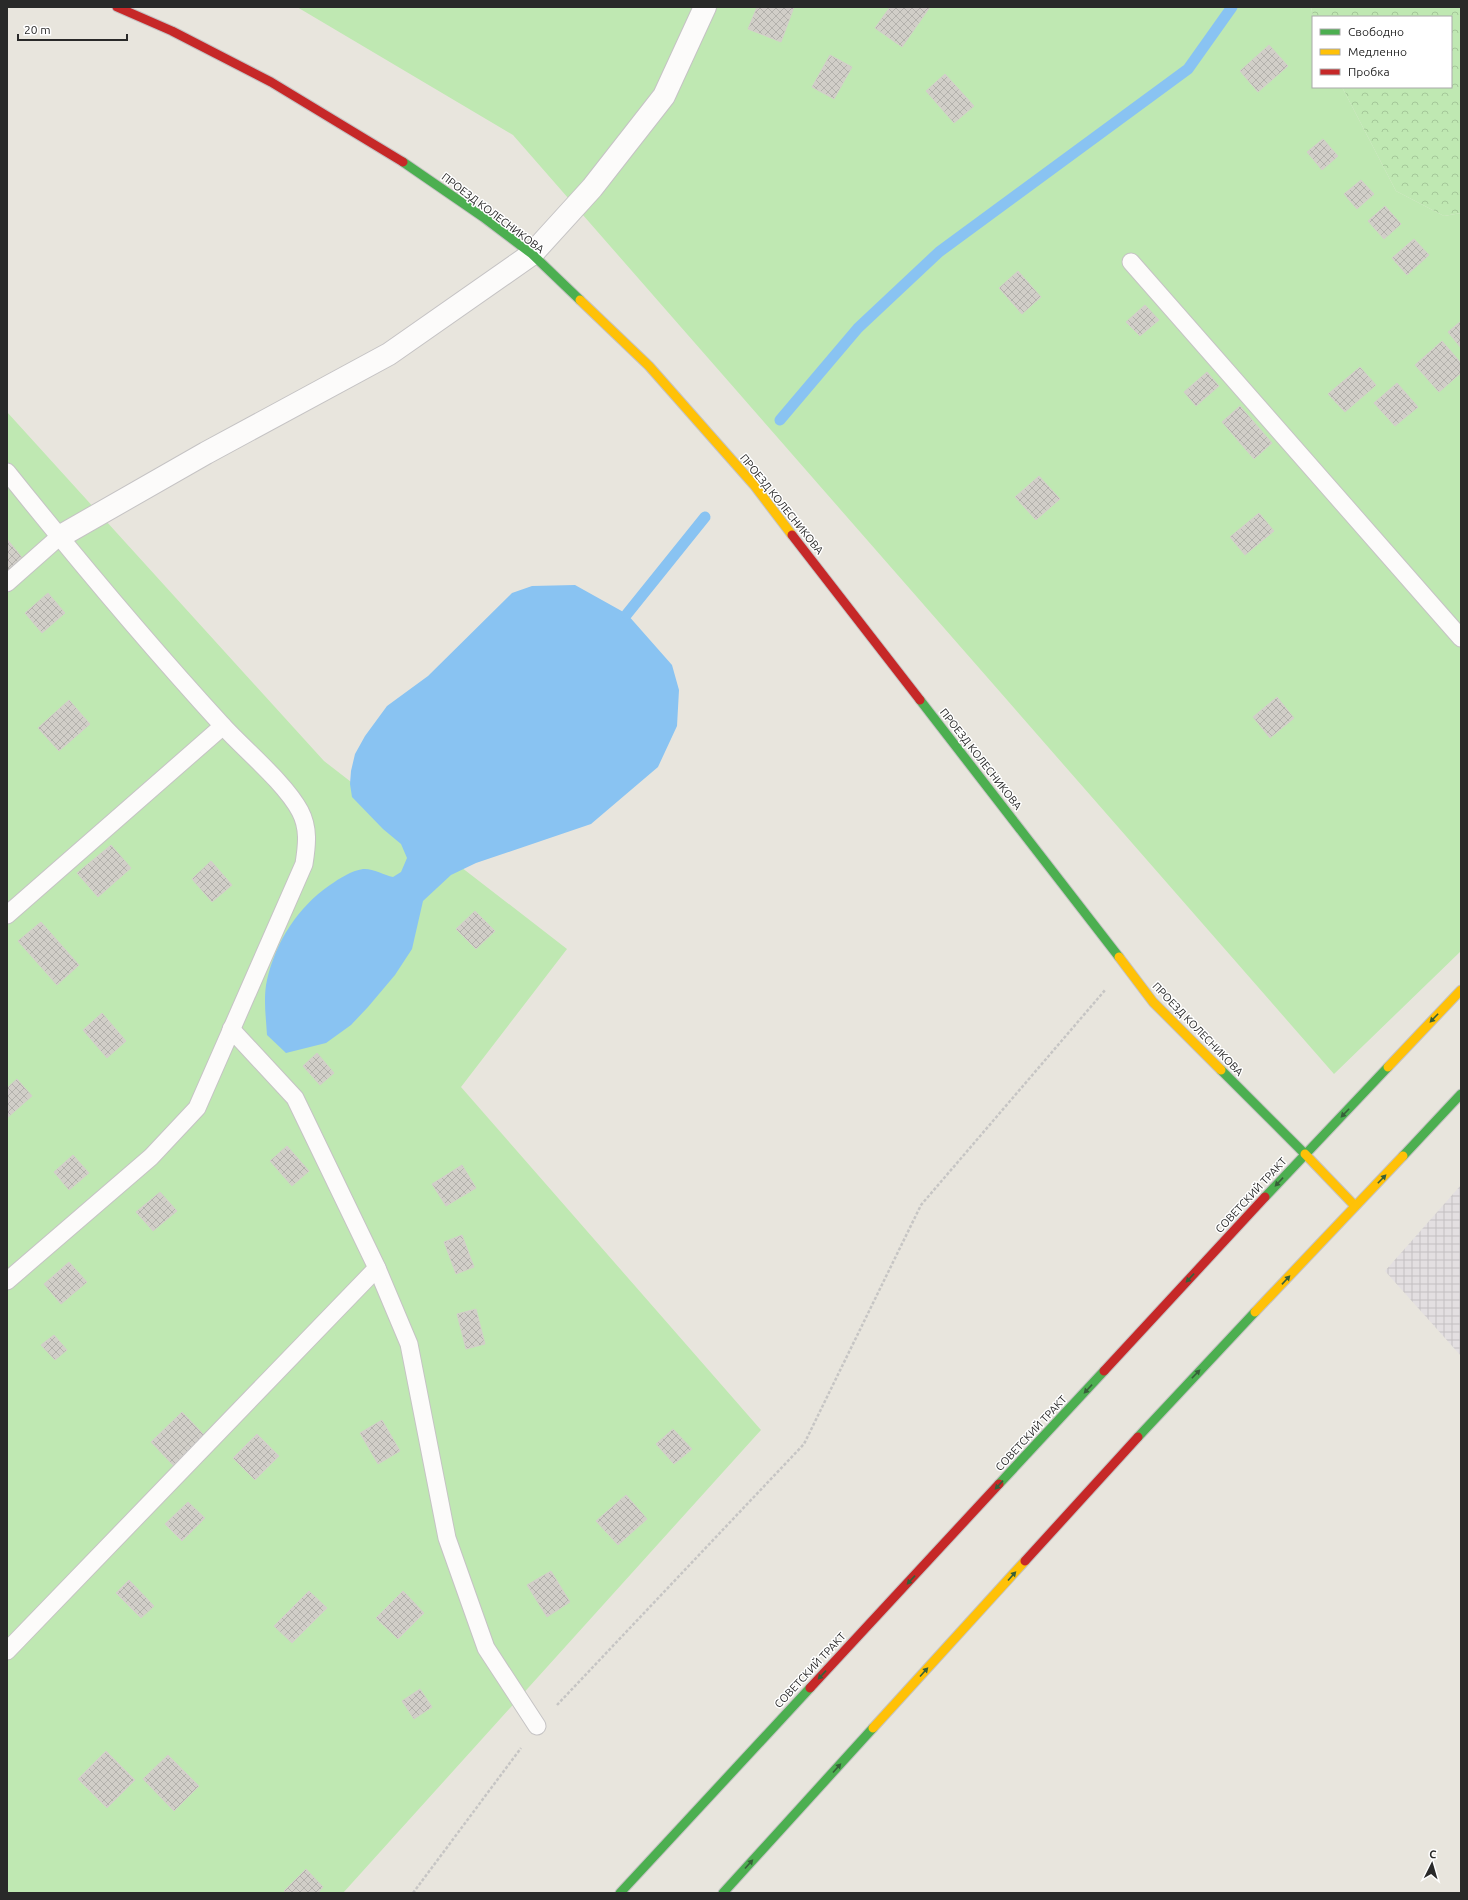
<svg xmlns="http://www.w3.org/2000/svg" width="1468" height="1900" viewBox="0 0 1468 1900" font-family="Ubuntu,sans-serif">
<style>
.industrial{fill:url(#industrial-grid)}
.forest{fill:url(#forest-crowns)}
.garden{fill:#bfe8b2}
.water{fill:#89c3f2}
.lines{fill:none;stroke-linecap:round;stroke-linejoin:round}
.stream{stroke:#89c3f2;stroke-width:11}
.building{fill:url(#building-cross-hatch);stroke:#d3d0c9}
.lane-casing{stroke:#c5c3c4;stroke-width:19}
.street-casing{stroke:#c5c3c4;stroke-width:24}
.fast-casing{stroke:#c5c3c4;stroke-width:11}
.slow-casing{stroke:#c5c3c4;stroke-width:11}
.jam-casing{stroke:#c5c3c4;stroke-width:11}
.path{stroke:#c6c5c4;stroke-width:2.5;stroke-dasharray:3 2;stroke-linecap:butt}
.lane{stroke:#fcfbfa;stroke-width:17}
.street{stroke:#fcfbfa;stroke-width:22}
.fast{stroke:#4caf50;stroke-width:9}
.slow{stroke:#ffc107;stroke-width:9}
.jam{stroke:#c62828;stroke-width:9}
.oneway{fill:#375f39}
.labels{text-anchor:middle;stroke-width:3;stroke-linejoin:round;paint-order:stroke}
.street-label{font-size:11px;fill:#292929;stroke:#fff}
</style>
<defs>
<pattern id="industrial-grid" width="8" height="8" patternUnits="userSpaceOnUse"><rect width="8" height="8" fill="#e3dfe1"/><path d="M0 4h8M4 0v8" fill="none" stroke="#c3bfc1"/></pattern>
<pattern id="forest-crowns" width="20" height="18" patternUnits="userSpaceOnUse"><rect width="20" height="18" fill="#bfe8b2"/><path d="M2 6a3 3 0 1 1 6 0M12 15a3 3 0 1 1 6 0" fill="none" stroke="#a4c799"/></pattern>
<pattern id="building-cross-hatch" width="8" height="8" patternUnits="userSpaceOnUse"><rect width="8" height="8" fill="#d1cec8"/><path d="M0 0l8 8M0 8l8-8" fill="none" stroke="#b3b1ac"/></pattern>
</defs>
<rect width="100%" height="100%" fill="#e8e5dd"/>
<!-- industrial -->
<polygon class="industrial" points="1461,1185 1461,1356 1385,1271"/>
<!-- forest -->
<polygon class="forest" points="1311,7 1461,7 1461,213 1444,216 1396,191 1342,87 1451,87 1451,17 1313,17"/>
<!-- garden -->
<g class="garden">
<polygon points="297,7 1311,7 1313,17 1313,87 1342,87 1396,191 1444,216 1461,213 1461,951 1334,1074 513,135"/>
<polygon points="7,412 324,761 567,949 461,1087 761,1430 343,1893 7,1893"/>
</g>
<!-- water -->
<path class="water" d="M575 585 627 614 672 665 679 690 677 726 658 767 591 824 476 863 451 875 423 901 412 949 395 975 368 1007 351 1025 326 1043 286 1053 267 1035C266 1017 263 998 267 980 276 941 298 907 330 885 340 878 351 871 363 869 372 868 384 875 393 877L401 872 407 858 401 844 383 829 352 797 350 784 351 771 355 754 365 736 387 706 428 676 512 593 532 586Z"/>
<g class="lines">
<!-- stream -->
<g class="stream">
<polyline points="780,420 858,328 939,252 1188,69 1232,7"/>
<polyline points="627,614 705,517"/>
</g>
</g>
<!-- building -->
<g class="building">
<polygon points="757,7 794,7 781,42 748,29"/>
<polygon points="890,7 930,7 902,47 875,28"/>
<polygon points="1269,45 1288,66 1258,92 1240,71"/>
<polygon points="830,55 852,67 834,99 812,87"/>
<polygon points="945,74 974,106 954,123 926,91"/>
<polygon points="1323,139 1338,156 1322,170 1307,152"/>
<polygon points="1361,180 1374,194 1357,209 1344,194"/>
<polygon points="1385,206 1401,224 1384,239 1368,221"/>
<polygon points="1414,239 1429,255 1407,275 1392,258"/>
<polygon points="1018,271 1041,297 1022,314 999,288"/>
<polygon points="1145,305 1159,320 1140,336 1126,322"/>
<polygon points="1461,321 1461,348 1448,332"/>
<polygon points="1442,341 1461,363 1461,373 1439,392 1415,365"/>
<polygon points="1360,367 1376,385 1345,412 1328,394"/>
<polygon points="1207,372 1219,386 1196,406 1184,392"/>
<polygon points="1397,383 1418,407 1395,426 1374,403"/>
<polygon points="1240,406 1272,443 1254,459 1222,422"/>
<polygon points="1039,476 1060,499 1036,520 1015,497"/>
<polygon points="1259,513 1274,531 1245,555 1230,537"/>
<polygon points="7,539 24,560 7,574"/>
<polygon points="48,593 65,613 42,633 25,613"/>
<polygon points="1277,697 1294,718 1270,738 1253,717"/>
<polygon points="69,700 90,724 59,751 38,728"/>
<polygon points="111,845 131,868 98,897 77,873"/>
<polygon points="211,861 232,885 212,902 192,879"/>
<polygon points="475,911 495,931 476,949 456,929"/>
<polygon points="41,922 79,965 57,985 18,941"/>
<polygon points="102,1013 126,1041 107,1058 83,1030"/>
<polygon points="317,1053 334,1073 320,1085 303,1066"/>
<polygon points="17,1079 32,1096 7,1118 7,1088"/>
<polygon points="287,1146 309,1171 292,1186 270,1161"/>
<polygon points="73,1155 89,1173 69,1190 54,1172"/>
<polygon points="462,1165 476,1188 446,1206 432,1184"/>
<polygon points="160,1192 177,1211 153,1231 136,1212"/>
<polygon points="462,1235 474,1267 456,1274 444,1242"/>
<polygon points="69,1262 87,1282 61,1304 44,1284"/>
<polygon points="476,1309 485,1344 466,1349 457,1314"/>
<polygon points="54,1335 67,1350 55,1360 41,1345"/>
<polygon points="182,1412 206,1437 175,1467 151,1442"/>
<polygon points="382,1420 400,1451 378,1464 360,1433"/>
<polygon points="673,1429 692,1449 674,1464 656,1444"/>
<polygon points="257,1434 279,1456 255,1480 233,1458"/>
<polygon points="626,1495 647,1519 618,1545 596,1521"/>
<polygon points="188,1502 205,1518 182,1541 165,1524"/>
<polygon points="551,1571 570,1602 547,1617 527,1585"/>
<polygon points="129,1580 154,1606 141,1618 116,1593"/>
<polygon points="309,1591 327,1608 292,1643 274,1626"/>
<polygon points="403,1591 424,1613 398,1639 376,1618"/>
<polygon points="420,1689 432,1707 414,1719 402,1701"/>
<polygon points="106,1751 135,1780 107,1808 78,1779"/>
<polygon points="168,1755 199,1786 174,1811 143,1779"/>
<polygon points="306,1869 323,1887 318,1893 287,1893 284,1891"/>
</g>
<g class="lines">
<defs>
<g id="lane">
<polyline points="1131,262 1461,638"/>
<path d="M7 472C76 558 148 644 223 726 245 750 285 783 300 811 309 828 307 845 304 864L197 1108 151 1157 7 1281"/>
<polyline points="7,583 59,537"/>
<polyline points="7,915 223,726"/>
<polyline points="377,1268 409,1344 447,1538 486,1648 537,1726"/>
<polyline points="7,1651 377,1268 295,1098 231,1029"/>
</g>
<polyline id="street" points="59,537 206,453 389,354 532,254 592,188 664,96 705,7"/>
<g id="fast">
<polyline points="403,162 483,217 532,254 580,300"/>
<polyline points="920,700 1119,957"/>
<polyline points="1221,1070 1305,1154"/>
<polyline points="1403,1156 1461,1094"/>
<polyline points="1265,1197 1388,1067"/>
<polyline points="1138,1437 1255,1312"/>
<polyline points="999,1484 1104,1371"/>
<polyline points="620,1893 810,1688"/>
<polyline points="723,1893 873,1728"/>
</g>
<g id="slow">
<polyline points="580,300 649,366 754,485 792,535"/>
<polyline points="1119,957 1153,1002 1221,1070"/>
<polyline points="1388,1067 1461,990"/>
<polyline points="1305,1154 1355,1206"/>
<polyline points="1255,1312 1403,1156"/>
<polyline points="873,1728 1025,1561"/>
</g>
<g id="jam">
<polyline points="117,7 172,31 271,82 403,162"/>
<polyline points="792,535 920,700"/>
<polyline points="1104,1371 1265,1197"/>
<polyline points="1025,1561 1138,1437"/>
<polyline points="810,1688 999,1484"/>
</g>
</defs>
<!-- lane casing -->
<use href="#lane" class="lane-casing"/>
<!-- street casing -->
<use href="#street" class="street-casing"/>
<!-- fast casing -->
<use href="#fast" class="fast-casing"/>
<!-- slow casing -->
<use href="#slow" class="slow-casing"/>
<!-- jam casing -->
<use href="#jam" class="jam-casing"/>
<!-- path -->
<g class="path">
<polyline points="557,1705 804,1444 921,1205 1106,989"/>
<polyline points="413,1893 521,1748"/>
</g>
<!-- lane -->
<use href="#lane" class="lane"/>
<!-- street -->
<use href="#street" class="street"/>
<!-- fast -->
<use href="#fast" class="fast"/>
<!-- slow -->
<use href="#slow" class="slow"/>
<!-- jam -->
<use href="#jam" class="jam"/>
</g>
<!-- one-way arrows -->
<defs><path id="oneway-solid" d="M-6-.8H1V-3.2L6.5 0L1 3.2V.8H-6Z"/></defs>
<g class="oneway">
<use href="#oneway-solid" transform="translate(1434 1018) rotate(134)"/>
<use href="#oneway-solid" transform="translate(1345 1113) rotate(134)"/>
<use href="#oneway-solid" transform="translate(1382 1179) rotate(-46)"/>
<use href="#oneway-solid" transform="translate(1279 1182) rotate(133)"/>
<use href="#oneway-solid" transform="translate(1190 1278) rotate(133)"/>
<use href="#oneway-solid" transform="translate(1286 1280) rotate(-47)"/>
<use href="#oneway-solid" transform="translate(1196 1374) rotate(-46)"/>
<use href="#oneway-solid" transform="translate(1088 1389) rotate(133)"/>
<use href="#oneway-solid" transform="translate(999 1485) rotate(133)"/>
<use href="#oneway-solid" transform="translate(1012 1576) rotate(-48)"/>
<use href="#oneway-solid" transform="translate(911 1580) rotate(133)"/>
<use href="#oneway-solid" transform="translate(924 1672) rotate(-48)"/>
<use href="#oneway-solid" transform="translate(822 1675) rotate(133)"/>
<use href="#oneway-solid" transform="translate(837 1768) rotate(-48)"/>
<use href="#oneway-solid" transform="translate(749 1864) rotate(-48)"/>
</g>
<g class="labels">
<!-- street labels -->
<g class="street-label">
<text transform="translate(493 213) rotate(37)" y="4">ПРОЕЗД КОЛЕСНИКОВА</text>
<text transform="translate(782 504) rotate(51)" y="4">ПРОЕЗД КОЛЕСНИКОВА</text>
<text transform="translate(981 759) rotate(52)" y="4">ПРОЕЗД КОЛЕСНИКОВА</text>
<text transform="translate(1198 1029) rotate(46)" y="4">ПРОЕЗД КОЛЕСНИКОВА</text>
<text transform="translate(1251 1195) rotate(-47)" y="4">СОВЕТСКИЙ ТРАКТ</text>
<text transform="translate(1031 1433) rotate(-47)" y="4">СОВЕТСКИЙ ТРАКТ</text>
<text transform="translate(810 1670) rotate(-47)" y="4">СОВЕТСКИЙ ТРАКТ</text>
</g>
</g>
<!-- border -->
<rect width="1468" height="1900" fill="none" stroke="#292929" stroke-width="16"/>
<!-- legend -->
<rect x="1312" y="16" width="140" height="72" fill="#ffffff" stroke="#a9a9a9"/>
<rect x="1320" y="29" width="20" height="6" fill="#4caf50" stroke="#a9a9a9"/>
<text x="1348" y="36" font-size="12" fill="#292929">Свободно</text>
<rect x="1320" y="49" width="20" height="6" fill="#ffc107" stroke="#a9a9a9"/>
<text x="1348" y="56" font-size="12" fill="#292929">Медленно</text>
<rect x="1320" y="69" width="20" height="6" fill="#c62828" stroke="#a9a9a9"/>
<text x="1348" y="76" font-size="12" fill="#292929">Пробка</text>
<!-- north arrow -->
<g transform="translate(1432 1864) rotate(5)" stroke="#ffffff" stroke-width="3" paint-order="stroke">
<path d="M0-3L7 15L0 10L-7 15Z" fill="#292929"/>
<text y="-6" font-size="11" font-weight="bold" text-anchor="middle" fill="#292929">С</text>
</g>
<!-- scale -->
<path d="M18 34v6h109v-6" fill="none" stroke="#292929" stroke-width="2"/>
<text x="24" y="34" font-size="12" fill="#292929" stroke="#ffffff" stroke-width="3" paint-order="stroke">20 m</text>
</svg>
